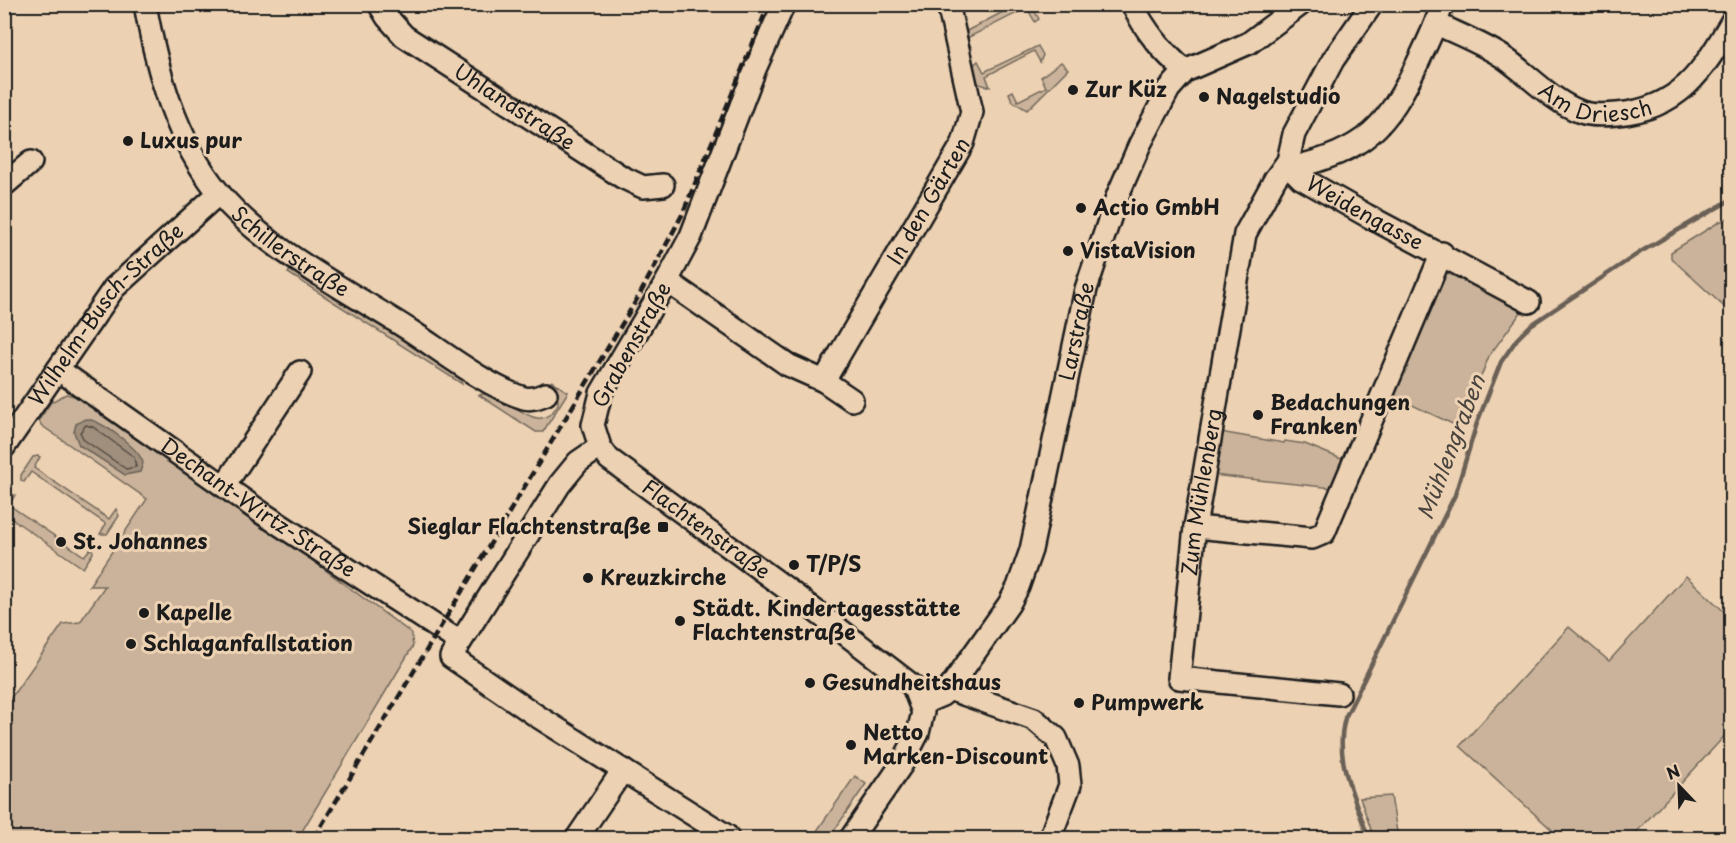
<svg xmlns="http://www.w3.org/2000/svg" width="1736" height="843" viewBox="0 0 1736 843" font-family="'Playpen Sans',sans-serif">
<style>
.green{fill:#cab39a;stroke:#73685b;stroke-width:1.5}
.water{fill:#a08f7c;stroke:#6b6156;stroke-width:1.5}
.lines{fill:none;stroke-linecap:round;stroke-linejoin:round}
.shore{stroke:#514a42;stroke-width:1.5}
.stream{stroke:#6b6156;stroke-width:4.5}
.minor-casing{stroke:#1c1c1c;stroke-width:26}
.minor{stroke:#ecd1b3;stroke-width:21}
.rail{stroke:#1c1c1c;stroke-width:4.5;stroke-dasharray:9 4.5;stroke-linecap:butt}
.poi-dot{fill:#1c1c1c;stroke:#ecd1b3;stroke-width:2}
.labels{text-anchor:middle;stroke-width:6;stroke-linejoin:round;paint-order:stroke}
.poi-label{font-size:21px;font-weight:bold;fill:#1c1c1c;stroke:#ecd1b3;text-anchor:start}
.street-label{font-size:21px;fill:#1c1c1c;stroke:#ecd1b3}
.water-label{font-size:22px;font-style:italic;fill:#4a443e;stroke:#ecd1b3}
</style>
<rect width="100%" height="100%" fill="#ecd1b3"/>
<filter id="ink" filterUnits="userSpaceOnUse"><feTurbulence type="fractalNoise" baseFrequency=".0167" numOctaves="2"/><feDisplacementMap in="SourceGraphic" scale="12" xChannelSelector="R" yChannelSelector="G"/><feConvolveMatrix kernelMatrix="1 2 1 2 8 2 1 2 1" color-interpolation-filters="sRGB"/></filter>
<g filter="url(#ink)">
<!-- green -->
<g class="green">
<polygon points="1016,5 1031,5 1039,19 1035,22 1027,8 967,38 972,49 965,52 961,34"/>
<polygon points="1038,46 1043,55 1040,62 1034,51 986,76 990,87 972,82 969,69 978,61 984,72"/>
<polygon points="1061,62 1068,69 1027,110 1012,101 1009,93 1013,91 1018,101 1046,87 1041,77"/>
<polygon points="1731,217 1732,217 1731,313 1671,258 1671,252 1719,222"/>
<polygon points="293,265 458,373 462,384 288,273"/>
<polygon points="1453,270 1527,304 1489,356 1461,428 1391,395 1443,275"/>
<path d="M551 381 568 392 543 432H536L479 395C507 386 536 444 558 404L557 390Z"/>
<polygon points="66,394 83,398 222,496 225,502 263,529 268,528 411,633 413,646 298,838 5,838 4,700 8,702 63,624 80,622 105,586 89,586 147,499 41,425 39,420 51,402"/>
<polygon points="1220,432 1284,443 1285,441 1305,444 1344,460 1333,488 1213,475"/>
<polygon points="38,456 40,457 34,468 109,519 116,509 119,516 107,534 100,534 106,524 31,472 24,482 21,480 21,475 33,457"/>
<polygon points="8,494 15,495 9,505 84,556 92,547 93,553 83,568 5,514"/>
<polygon points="1686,576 1731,618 1731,729 1631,838 1561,838 1460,746 1569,627 1609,661"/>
<polygon points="855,776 866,784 829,838 812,838"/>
<polygon points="1391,796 1398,838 1374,838 1360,798"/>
</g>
<!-- water -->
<path class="water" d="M85 419C100 419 140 449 143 463L140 472 125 475 79 445 74 432 76 424Z"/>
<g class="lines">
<!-- shore -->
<polygon class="shore" points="86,425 93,427 134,457 136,467 126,469 84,440 80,432"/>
<!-- stream -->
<path class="stream" d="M1368 838C1356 797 1333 762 1345 718L1455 495 1477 423 1501 362 1517 339 1531 325 1642 251 1732 199"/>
<defs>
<g id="minor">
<path id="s1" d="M145 4C157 71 175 139 219 193 264 249 351 292 411 331 443 352 488 387 524 398 532 400 539 397 546 394"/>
<path id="s2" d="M379 4 387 17 404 36 622 177 643 187 663 185"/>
<path id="s3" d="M784 4 755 69 691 236 667 281 601 393 593 425 600 447 609 459 787 589 913 686 923 712 918 733 902 764 851 838"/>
<path d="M1132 4C1146 32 1162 51 1185 71"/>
<path id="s4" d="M1437 24C1460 35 1486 45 1506 59 1531 77 1552 101 1581 112 1591 116 1606 115 1617 114 1680 109 1703 71 1732 21"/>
<path d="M1288 161 1291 168C1366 150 1387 128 1419 60 1428 41 1437 24 1442 4"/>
<path id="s5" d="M1291 168 1301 178 1366 215 1529 302"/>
<polyline points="4,185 31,162"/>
<polyline points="667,281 788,365 824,381 852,400"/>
<path id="s6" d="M59 370 262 513 460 642"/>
<path id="s7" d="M824 381 963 143 972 112 948 4"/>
<path id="s8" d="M4 447 114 288 219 193"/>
<polyline points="600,447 578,462 560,484 451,657 537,716 727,836"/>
<polyline points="225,485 300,372"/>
<polyline points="1195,527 1312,538 1324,533 1442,253"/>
<polyline points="949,689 1034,719 1056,738 1068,766 1070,785 1050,838"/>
<path id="s9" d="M1339 694 1179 678 1195 527 1245 234 1275 179 1288 161 1294 134 1333 60 1372 4"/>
<path id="s10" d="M921 704 942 695 949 689 1009 604 1018 587 1031 550 1086 289 1117 197 1140 144 1169 89 1185 71 1249 43 1301 4"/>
<polyline points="577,838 623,770"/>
</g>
</defs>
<!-- minor casing -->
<use href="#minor" class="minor-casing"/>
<!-- minor -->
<use href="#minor" class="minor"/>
<!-- rail -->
<polyline class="rail" points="314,838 640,294 682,215 769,4"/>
</g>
</g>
<!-- markers -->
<g class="poi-dot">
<circle cx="1073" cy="90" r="6"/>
<circle cx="1204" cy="97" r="6"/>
<circle cx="128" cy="141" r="6"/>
<circle cx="1081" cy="208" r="6"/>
<circle cx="1068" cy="251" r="6"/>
<circle cx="1258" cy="415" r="6"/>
<rect x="657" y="521" width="12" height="12" rx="3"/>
<circle cx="61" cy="542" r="6"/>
<circle cx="794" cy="565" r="6"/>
<circle cx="588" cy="578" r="6"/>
<circle cx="144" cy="613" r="6"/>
<circle cx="680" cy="621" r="6"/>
<circle cx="131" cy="644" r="6"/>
<circle cx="810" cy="683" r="6"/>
<circle cx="1079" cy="703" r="6"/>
<circle cx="851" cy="745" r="6"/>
</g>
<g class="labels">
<!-- poi labels -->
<g class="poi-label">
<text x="1085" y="97">Zur Küz</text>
<text x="1216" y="104">Nagelstudio</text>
<text x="140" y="148">Luxus pur</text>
<text x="1093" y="215">Actio GmbH</text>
<text x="1080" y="258">VistaVision</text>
<text x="1270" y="410">Bedachungen<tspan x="1270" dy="24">Franken</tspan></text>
<text x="651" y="534" text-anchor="end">Sieglar Flachtenstraße</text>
<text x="73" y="549">St. Johannes</text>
<text x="806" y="572">T/P/S</text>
<text x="600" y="585">Kreuzkirche</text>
<text x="692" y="616">Städt. Kindertagesstätte<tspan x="692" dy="24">Flachtenstraße</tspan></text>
<text x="156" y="620">Kapelle</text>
<text x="143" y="651">Schlaganfallstation</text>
<text x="822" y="690">Gesundheitshaus</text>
<text x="1091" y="710">Pumpwerk</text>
<text x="863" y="740">Netto<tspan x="863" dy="24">Marken-Discount</tspan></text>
</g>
<!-- street labels -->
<g class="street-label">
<text dy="7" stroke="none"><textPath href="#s4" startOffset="182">Am Driesch</textPath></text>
<text dy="7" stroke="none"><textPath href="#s2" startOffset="172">Uhlandstraße</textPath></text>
<text dy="7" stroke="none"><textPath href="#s7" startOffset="208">In den Gärten</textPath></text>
<text dy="7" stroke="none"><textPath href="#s5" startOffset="87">Weidengasse</textPath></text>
<text dy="7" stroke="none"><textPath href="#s1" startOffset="298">Schillerstraße</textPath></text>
<text dy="7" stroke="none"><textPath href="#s8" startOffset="168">Wilhelm-Busch-Straße</textPath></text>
<text dy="7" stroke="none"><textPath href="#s10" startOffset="418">Larstraße</textPath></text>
<text transform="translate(632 345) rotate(-61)" y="7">Grabenstraße</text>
<text dy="7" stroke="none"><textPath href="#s9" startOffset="348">Zum Mühlenberg</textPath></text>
<text dy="7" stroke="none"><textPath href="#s6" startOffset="242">Dechant-Wirtz-Straße</textPath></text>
<text dy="7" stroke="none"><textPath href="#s3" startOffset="622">Flachtenstraße</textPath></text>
</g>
<!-- water labels -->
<g class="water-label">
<text transform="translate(1451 447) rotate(-69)" y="8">Mühlengraben</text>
</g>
</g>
<!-- margin -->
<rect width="1736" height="843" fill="none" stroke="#ecd1b3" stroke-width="24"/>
<rect x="12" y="12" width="1712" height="819" fill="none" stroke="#1c1c1c" stroke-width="2" filter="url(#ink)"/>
<!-- north arrow -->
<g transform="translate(1679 786) rotate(337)" stroke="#ecd1b3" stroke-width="4.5" paint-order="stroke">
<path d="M0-4.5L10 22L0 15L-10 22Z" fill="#1c1c1c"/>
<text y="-9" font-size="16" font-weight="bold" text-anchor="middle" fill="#1c1c1c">N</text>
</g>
</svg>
